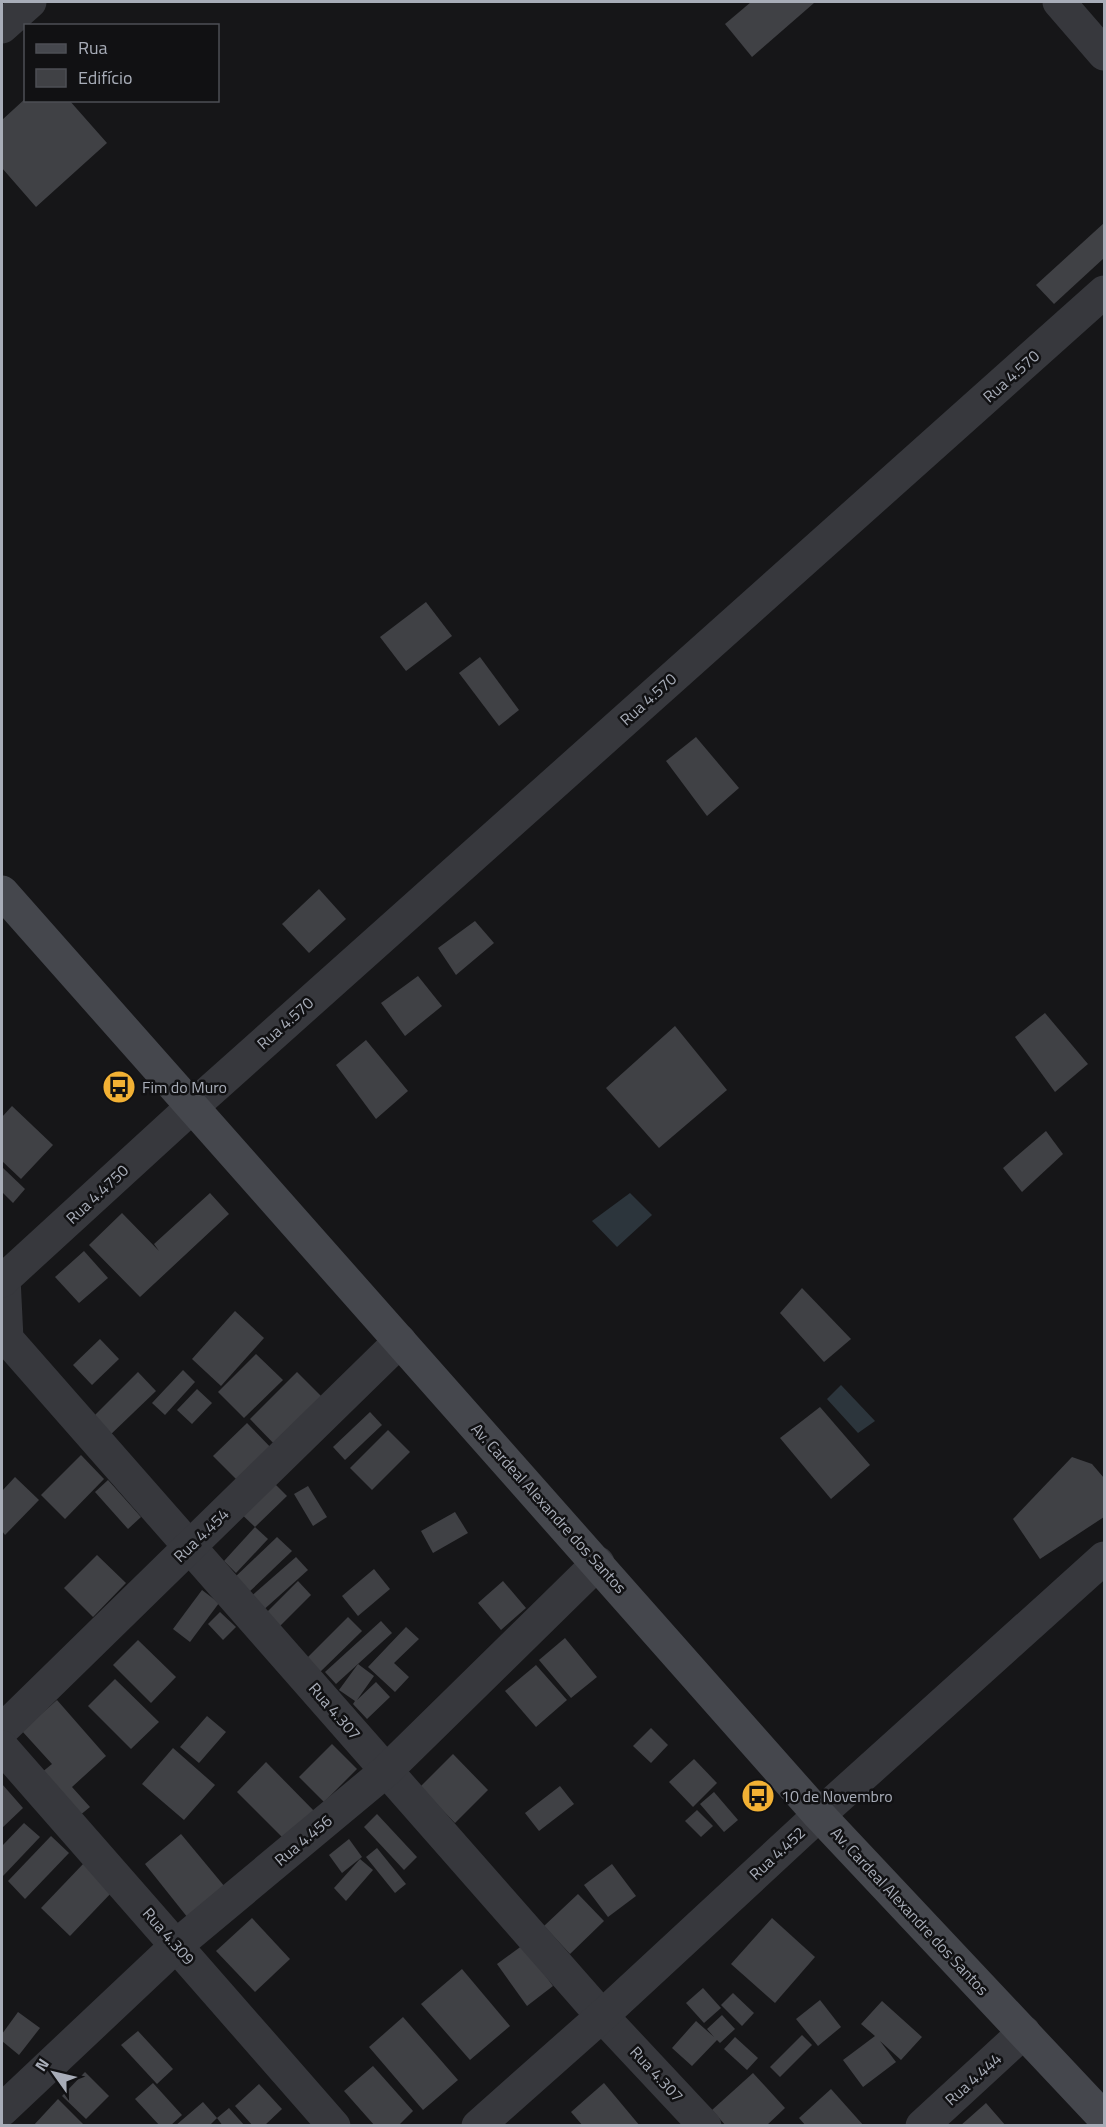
<svg xmlns="http://www.w3.org/2000/svg" width="1106" height="2127" viewBox="0 0 1106 2127" font-family="'Titillium Web',sans-serif">
<style>
.water{fill:#2c353c}
.building{fill:#404145}
.lines{fill:none;stroke-linecap:round;stroke-linejoin:round}
.minor{stroke:#37383d;stroke-width:33}
.secondary{stroke:#45474d;stroke-width:33}
.labels{text-anchor:middle;stroke-width:5;stroke-linejoin:round;paint-order:stroke}
.street-label{font-size:16px;fill:#a8adb8;stroke:#111113}
.poi-label{font-size:16px;fill:#a8adb8;stroke:#111113;text-anchor:start}
</style>
<rect width="100%" height="100%" fill="#161618"/>
<!-- water -->
<g class="water">
<polygon points="630,1193 652,1215 617,1247 592,1221"/>
<polygon points="841,1385 875,1421 858,1433 827,1399"/>
</g>
<!-- building -->
<g class="building">
<polygon points="751,2 813,2 814,3 752,57 725,24"/>
<polygon points="26,98 26,100 69,100 107,143 36,207 2,168 2,120"/>
<polygon points="1104,223 1104,258 1054,304 1036,285"/>
<polygon points="426,602 452,636 406,671 380,637"/>
<polygon points="480,657 519,710 499,726 459,673"/>
<polygon points="696,737 739,788 707,816 666,761"/>
<polygon points="319,889 346,919 309,953 282,924"/>
<polygon points="475,921 494,943 456,975 438,948"/>
<polygon points="418,976 442,1006 405,1036 381,1003"/>
<polygon points="1045,1013 1088,1064 1055,1092 1015,1037"/>
<polygon points="675,1026 727,1090 659,1148 606,1088"/>
<polygon points="366,1040 408,1091 376,1119 336,1065"/>
<polygon points="12,1106 53,1145 21,1179 2,1161 2,1117"/>
<polygon points="1046,1131 1063,1154 1022,1192 1003,1168"/>
<polygon points="2,1167 25,1189 13,1203 2,1192"/>
<polygon points="210,1193 229,1214 140,1297 89,1245 122,1213 159,1251 154,1244"/>
<polygon points="84,1251 108,1278 79,1303 55,1277"/>
<polygon points="802,1288 851,1339 824,1362 780,1313"/>
<polygon points="235,1311 264,1338 221,1386 192,1359"/>
<polygon points="100,1339 119,1359 92,1385 73,1365"/>
<polygon points="256,1354 283,1380 244,1418 218,1392"/>
<polygon points="183,1370 195,1382 165,1415 152,1403"/>
<polygon points="138,1372 156,1391 108,1437 91,1419"/>
<polygon points="297,1372 329,1404 281,1451 250,1419"/>
<polygon points="197,1389 212,1403 192,1424 177,1410"/>
<polygon points="820,1407 870,1465 831,1499 780,1438"/>
<polygon points="370,1412 382,1425 345,1460 333,1447"/>
<polygon points="247,1423 278,1455 245,1488 213,1456"/>
<polygon points="388,1430 410,1452 372,1490 350,1468"/>
<polygon points="81,1455 104,1479 65,1519 41,1495"/>
<polygon points="1072,1457 1092,1464 1104,1478 1104,1517 1040,1559 1013,1519"/>
<polygon points="15,1477 39,1500 5,1535 2,1531 2,1491"/>
<polygon points="268,1477 287,1496 255,1527 236,1509"/>
<polygon points="108,1480 141,1517 128,1529 95,1492"/>
<polygon points="308,1486 327,1517 313,1526 294,1494"/>
<polygon points="455,1512 468,1533 433,1553 421,1531"/>
<polygon points="255,1527 268,1539 236,1573 224,1561"/>
<polygon points="277,1537 292,1551 247,1594 233,1579"/>
<polygon points="97,1555 126,1583 93,1617 64,1588"/>
<polygon points="296,1557 308,1570 260,1613 248,1599"/>
<polygon points="374,1569 390,1589 358,1616 342,1596"/>
<polygon points="298,1581 311,1595 279,1627 266,1613"/>
<polygon points="503,1581 526,1608 501,1630 478,1603"/>
<polygon points="202,1590 219,1603 190,1642 173,1629"/>
<polygon points="220,1612 236,1627 223,1640 208,1624"/>
<polygon points="348,1617 362,1631 318,1674 305,1660"/>
<polygon points="381,1621 392,1633 336,1684 325,1672"/>
<polygon points="406,1627 419,1639 394,1663 409,1677 395,1692 368,1667"/>
<polygon points="565,1638 597,1677 571,1698 539,1660"/>
<polygon points="138,1640 176,1677 151,1703 113,1665"/>
<polygon points="358,1664 374,1676 357,1700 376,1682 390,1697 367,1719 353,1704 355,1701 339,1690"/>
<polygon points="536,1665 567,1700 536,1727 505,1691"/>
<polygon points="115,1679 159,1722 131,1749 88,1706"/>
<polygon points="57,1700 106,1756 72,1787 90,1807 79,1816 41,1773 52,1764 22,1731"/>
<polygon points="207,1716 226,1732 199,1763 180,1747"/>
<polygon points="651,1728 668,1745 651,1763 633,1746"/>
<polygon points="332,1744 357,1769 324,1802 299,1777"/>
<polygon points="173,1748 215,1785 184,1820 142,1784"/>
<polygon points="453,1754 488,1790 455,1823 420,1787"/>
<polygon points="694,1759 717,1783 693,1807 669,1782"/>
<polygon points="266,1762 317,1814 288,1843 237,1792"/>
<polygon points="2,1784 23,1808 2,1828"/>
<polygon points="560,1786 574,1804 539,1831 525,1813"/>
<polygon points="714,1792 738,1820 724,1832 700,1804"/>
<polygon points="697,1810 713,1826 701,1837 685,1821"/>
<polygon points="377,1814 417,1857 404,1870 364,1827"/>
<polygon points="24,1823 40,1837 3,1876 2,1846"/>
<polygon points="181,1834 225,1887 188,1918 145,1864"/>
<polygon points="51,1836 69,1853 25,1899 8,1881"/>
<polygon points="349,1839 362,1857 342,1873 329,1855"/>
<polygon points="377,1848 406,1884 395,1893 366,1857"/>
<polygon points="360,1859 373,1870 346,1901 334,1888"/>
<polygon points="84,1863 113,1891 70,1936 41,1908"/>
<polygon points="612,1864 636,1896 608,1917 584,1885"/>
<polygon points="578,1894 604,1921 570,1954 544,1926"/>
<polygon points="252,1918 290,1959 255,1992 216,1951"/>
<polygon points="772,1918 815,1957 775,2003 731,1964"/>
<polygon points="523,1945 553,1986 527,2006 497,1964"/>
<polygon points="462,1969 510,2026 470,2060 421,2004"/>
<polygon points="703,1988 721,2008 704,2023 686,2003"/>
<polygon points="733,1993 754,2013 742,2026 721,2005"/>
<polygon points="820,2000 841,2027 818,2046 796,2019"/>
<polygon points="882,2001 922,2037 901,2060 880,2041 896,2062 863,2087 843,2060 875,2036 861,2024"/>
<polygon points="18,2012 40,2028 19,2055 2,2041 2,2034"/>
<polygon points="722,2015 735,2029 720,2043 717,2040 692,2066 672,2048 696,2021 714,2037 707,2029"/>
<polygon points="403,2017 458,2080 423,2110 369,2047"/>
<polygon points="138,2031 173,2069 157,2084 121,2045"/>
<polygon points="802,2035 812,2045 780,2077 770,2067"/>
<polygon points="735,2037 758,2058 747,2070 724,2049"/>
<polygon points="373,2066 413,2111 398,2126 375,2126 344,2091"/>
<polygon points="85,2072 109,2096 86,2119 62,2096"/>
<polygon points="753,2073 785,2108 766,2126 726,2126 712,2110"/>
<polygon points="153,2083 182,2115 170,2126 160,2126 135,2099"/>
<polygon points="604,2083 640,2126 583,2126 571,2112"/>
<polygon points="259,2084 282,2109 264,2126 253,2126 235,2106"/>
<polygon points="831,2089 864,2126 806,2126 799,2118"/>
<polygon points="58,2099 85,2126 33,2126"/>
<polygon points="203,2102 217,2118 209,2126 175,2126"/>
<polygon points="986,2103 1006,2126 960,2126"/>
<polygon points="229,2108 245,2126 223,2126 217,2118"/>
</g>
<g class="lines">
<!-- minor -->
<g class="minor">
<polyline points="1059,2 1104,54"/>
<polyline points="2,27 30,2"/>
<polyline points="2,1275 4,1278 7,1339 602,2016 705,2126"/>
<polyline points="2,1281 192,1107 1104,292"/>
<polyline points="2,1730 400,1341"/>
<polyline points="2,1747 334,2126"/>
<polyline points="2,2110 177,1945 387,1770 598,1563"/>
<polyline points="478,2126 602,2016 819,1815 1104,1558"/>
<polyline points="922,2126 1024,2032"/>
</g>
<!-- secondary -->
<polyline class="secondary" points="2,892 819,1815 1104,2118"/>
</g>
<!-- icons -->
<defs>
<symbol id="bus-disc" viewBox="-11 -11 22 22"><circle r="9.5" fill="#f2b134" stroke="#111113"/><path d="M-5-6H5V4H4V6H2V4H-2V6H-4V4H-5ZM-3.5-4V0h7V-4ZM-3.5 1.2v1.5H-2V1.2ZM2 1.2v1.5H3.5V1.2Z" fill="#111"/></symbol>
</defs>
<g fill-rule="evenodd">
<use href="#bus-disc" x="100" y="1068" width="38" height="38"/>
<use href="#bus-disc" x="739" y="1777" width="38" height="38"/>
</g>
<g class="labels">
<!-- street labels -->
<g class="street-label">
<text transform="translate(1011 376) rotate(-42)" y="6">Rua 4.570</text>
<text transform="translate(648 699) rotate(-42)" y="6">Rua 4.570</text>
<text transform="translate(285 1023) rotate(-42)" y="6">Rua 4.570</text>
<text transform="translate(97 1194) rotate(-43)" y="6">Rua 4.4750</text>
<text transform="translate(549 1508) rotate(48)" y="6">Av. Cardeal Alexandre dos Santos</text>
<text transform="translate(201 1535) rotate(-44)" y="6">Rua 4.454</text>
<text transform="translate(335 1711) rotate(49)" y="6">Rua 4.307</text>
<text transform="translate(303 1840) rotate(-40)" y="6">Rua 4.456</text>
<text transform="translate(777 1853) rotate(-43)" y="6">Rua 4.452</text>
<text transform="translate(910 1911) rotate(47)" y="6">Av. Cardeal Alexandre dos Santos</text>
<text transform="translate(169 1936) rotate(49)" y="6">Rua 4.309</text>
<text transform="translate(657 2074) rotate(47)" y="6">Rua 4.307</text>
<text transform="translate(973 2079) rotate(-42)" y="6">Rua 4.444</text>
</g>
<!-- poi labels -->
<g class="poi-label">
<text x="142" y="1093">Fim do Muro</text>
<text x="781" y="1802">10 de Novembro</text>
</g>
</g>
<!-- border -->
<rect width="1106" height="2127" fill="none" stroke="#a8adb8" stroke-width="6"/>
<!-- legend -->
<rect x="24" y="24" width="195" height="78" fill="#111113" stroke="#4d4f55" stroke-width="1.5"/>
<rect x="36" y="44" width="30" height="9" fill="#45474d" stroke="#4d4f55" stroke-width="1.5"/>
<text x="78" y="54" font-size="18" fill="#a8adb8">Rua</text>
<rect x="36" y="69" width="30" height="18" fill="#404145" stroke="#4d4f55" stroke-width="1.5"/>
<text x="78" y="84" font-size="18" fill="#a8adb8">Edifício</text>
<!-- north arrow -->
<g transform="translate(54 2073) rotate(304)" stroke="#111113" stroke-width="4.5" paint-order="stroke">
<path d="M0-4.5L10 22L0 15L-10 22Z" fill="#a8adb8"/>
<text y="-9" font-size="16" font-weight="bold" text-anchor="middle" fill="#a8adb8">N</text>
</g>
</svg>
